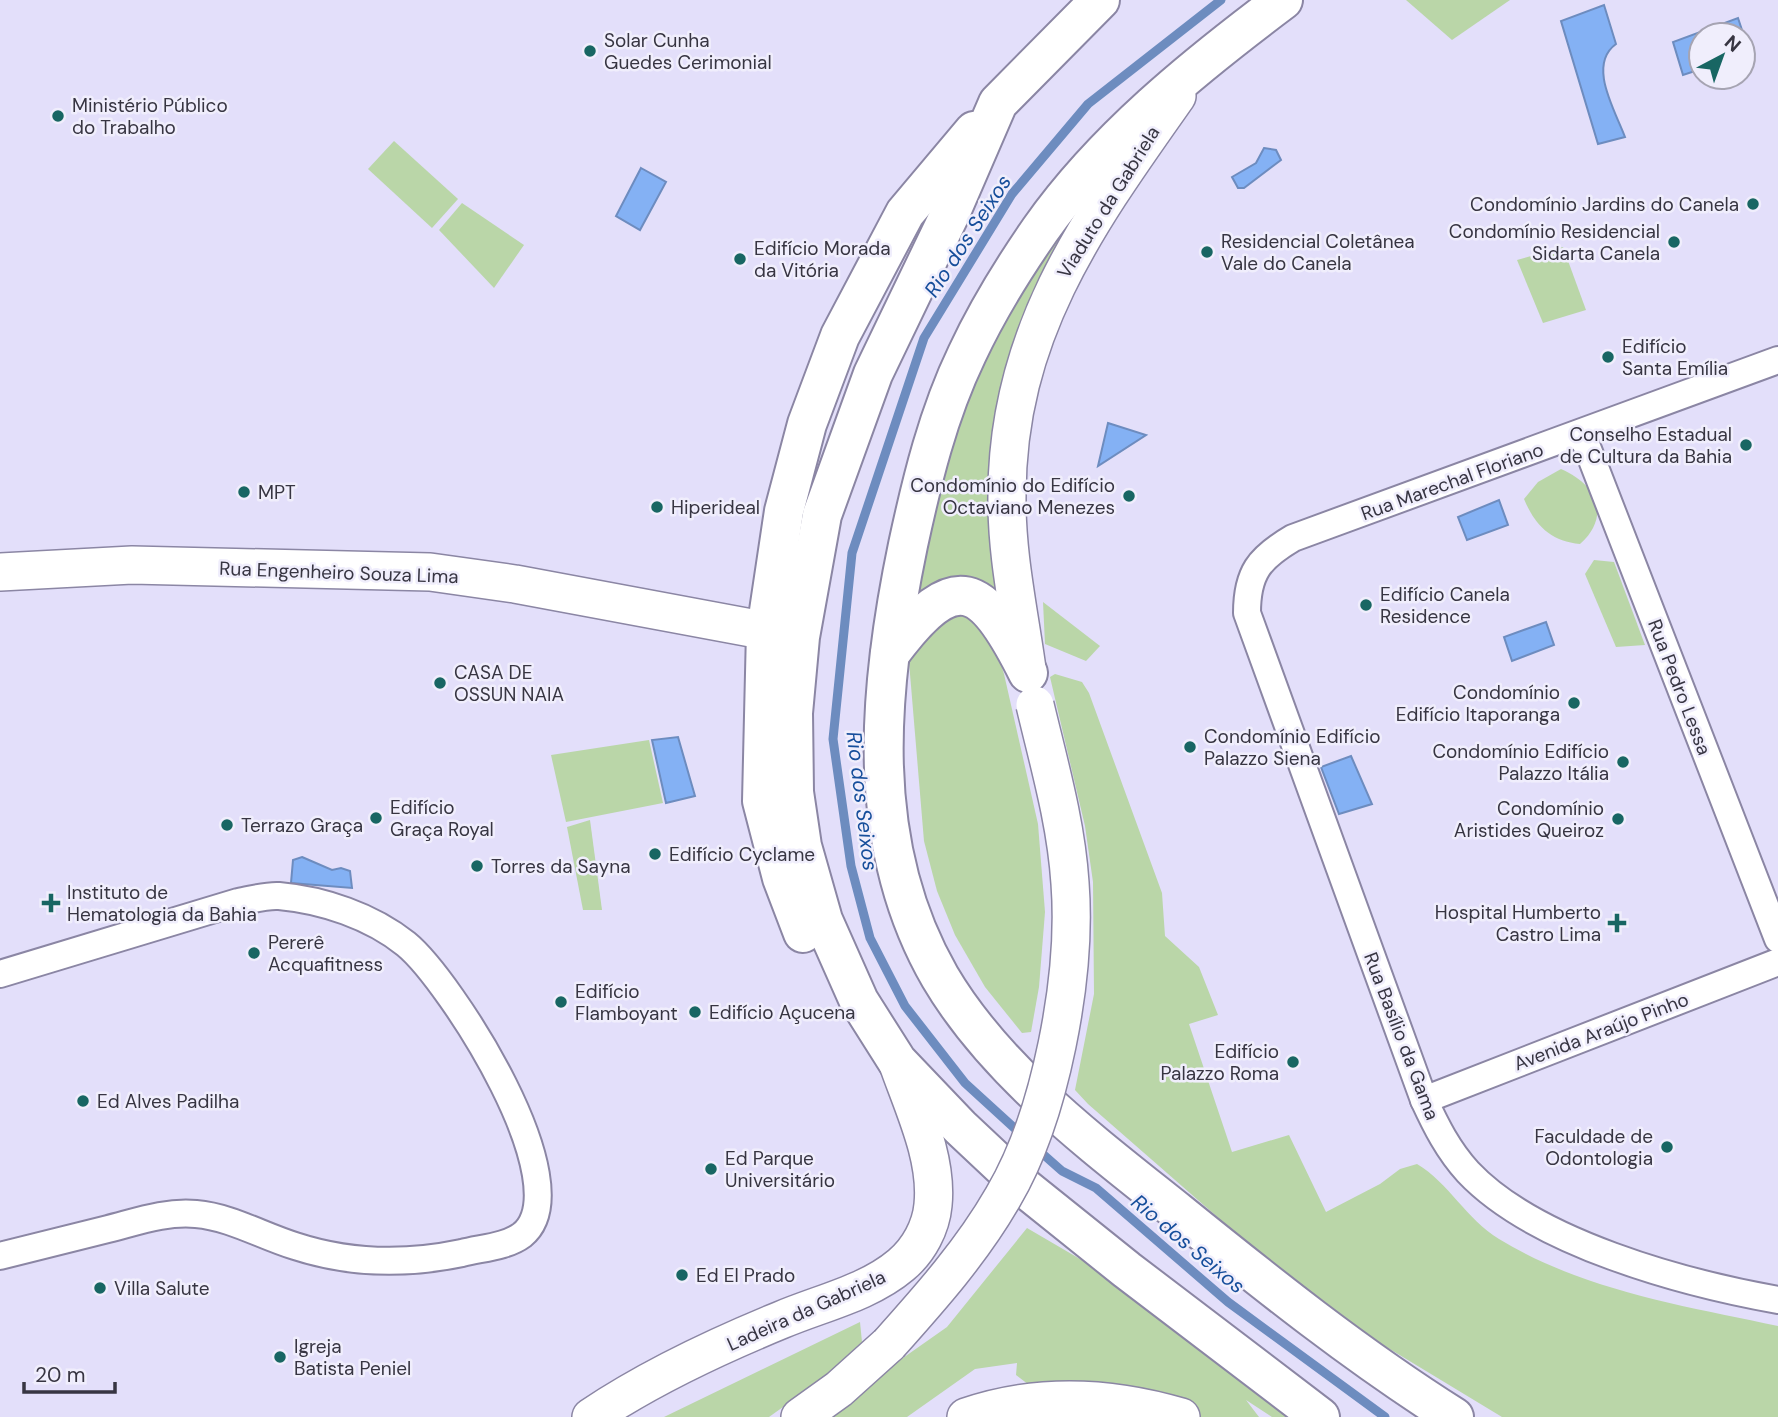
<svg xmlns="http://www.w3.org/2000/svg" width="1778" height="1417" viewBox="0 0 1778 1417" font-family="'DM Sans',sans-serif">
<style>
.green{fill:#bad6a8}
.water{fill:#84b1f4;stroke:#6d8cbf;stroke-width:2}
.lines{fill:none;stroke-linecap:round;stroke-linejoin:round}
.stream{stroke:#6d8cbf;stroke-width:9}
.street-casing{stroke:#8b86a4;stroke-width:30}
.secondary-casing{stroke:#8b86a4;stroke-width:40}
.primary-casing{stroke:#8b86a4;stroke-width:42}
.street{stroke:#fff;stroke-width:26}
.secondary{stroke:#fff;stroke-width:37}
.primary{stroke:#fff;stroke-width:38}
.secondary-bridge-casing{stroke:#8b86a4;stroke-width:40;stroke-linecap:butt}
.secondary-bridge{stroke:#fff;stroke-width:37}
.poi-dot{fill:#186663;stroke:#f0eefc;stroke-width:2.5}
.labels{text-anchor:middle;stroke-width:5;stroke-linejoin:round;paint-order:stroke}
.poi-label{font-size:19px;fill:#373542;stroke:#f0eefc;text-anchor:start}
.street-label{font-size:19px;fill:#373542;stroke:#f0eefc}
.water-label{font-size:21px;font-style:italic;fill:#164e9b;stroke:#f0eefc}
</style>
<rect width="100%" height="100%" fill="#e3dffa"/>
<!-- green -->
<g class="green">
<polygon points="1406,0 1510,0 1452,40"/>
<polygon points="394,141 458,199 432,228 368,169"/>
<polygon points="1097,168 1056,273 997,609 912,613 969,359"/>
<polygon points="462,203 524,245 494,288 439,230"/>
<polygon points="1563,247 1586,310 1543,323 1517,260"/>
<path d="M1561 469C1596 484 1612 515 1580 544 1550 541 1535 525 1524 499L1538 482Z"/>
<polygon points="1594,560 1614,562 1645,645 1616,647 1585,574"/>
<polygon points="1043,602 1100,646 1086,661 1045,644"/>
<polygon points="944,613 971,614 995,645 1004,674 1038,824 1045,912 1039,987 1031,1032 1022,1033 985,987 955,935 937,891 924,841 909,662 915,641"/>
<path d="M1055 674 1082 682 1089 693 1162 893 1165 936 1199 967 1218 1015 1189 1024 1232 1152 1289 1135 1326 1212 1380 1184 1400 1169 1417 1164C1449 1183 1466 1219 1499 1239 1582 1290 1684 1306 1778 1326V1417H1502L1350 1325 1254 1249 1088 1104 1075 1090 1094 994 1093 882 1085 826 1050 677Z"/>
<polygon points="649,740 663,803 566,822 551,755"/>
<polygon points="590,820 602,910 583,910 567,827"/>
<polygon points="1027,1228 1145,1297 1307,1417 1272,1417 1246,1400 1259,1417 1071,1417 1016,1375 1017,1363 975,1369 907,1417 819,1417 947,1327"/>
<polygon points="860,1322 862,1342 821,1380 769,1417 664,1417"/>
</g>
<!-- water -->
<g class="water">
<path d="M1604 5 1616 44C1587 65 1615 110 1625 137L1598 144 1561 21Z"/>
<polygon points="1738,18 1743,33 1701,35 1701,48 1697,50 1701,69 1683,75 1673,42"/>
<polygon points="1264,148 1276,150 1281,160 1244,188 1238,188 1232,177 1256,163"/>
<polygon points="641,168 666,182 640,230 616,216"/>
<polygon points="1108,423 1146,435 1098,466"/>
<polygon points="1499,500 1508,525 1467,540 1458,517"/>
<polygon points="1546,622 1554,645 1512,661 1504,637"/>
<polygon points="678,737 695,796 666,803 652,740"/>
<polygon points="1351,756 1372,804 1339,814 1321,767"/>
<polygon points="302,857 332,870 341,868 350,871 352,888 291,883 293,860"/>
</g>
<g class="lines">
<!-- stream -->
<g class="stream">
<polyline points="1023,1136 965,1083 905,1006 870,938 851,866 833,739 852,553 924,338 1012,194 1088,104 1221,0"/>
<polyline points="1036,1148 1062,1171 1096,1188 1228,1302 1385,1417"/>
</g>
<defs>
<g id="street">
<path d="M1778 360 1293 538C1259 558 1247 573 1247 613L1424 1100C1436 1126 1448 1150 1468 1172 1535 1243 1683 1283 1778 1300"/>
<polyline points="1582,434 1778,939"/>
<path d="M0 974 238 902C251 900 266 895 279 896 323 900 371 916 406 944 450 980 583 1186 522 1235 506 1247 481 1248 462 1253 405 1265 350 1264 295 1246 262 1236 231 1217 196 1214 166 1211 136 1222 108 1229 72 1238 36 1247 0 1256"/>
<polyline points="1424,1100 1778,962"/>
</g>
<g id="secondary">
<polyline points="0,572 132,565 430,572 515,584 794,636"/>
<path d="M1027 669C1019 611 1006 553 1007 495 1007 333 1088 222 1177 96"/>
<path d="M591 1417C649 1378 715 1347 781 1320 821 1303 868 1293 901 1265 919 1250 931 1227 933 1205 938 1157 912 1105 897 1061"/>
<polyline points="800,1417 839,1389 889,1344"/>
<path d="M966 1417C1036 1393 1110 1396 1181 1417"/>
</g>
<g id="primary">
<polyline points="1100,0 998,103 950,214 873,374 822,515 800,637 793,713 794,792 802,846 823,920 859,1001 897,1061 960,1127 1026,1189 1127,1270 1320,1417"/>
<path d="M1283 0C1195 66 1104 139 1040 230 1013 269 987 311 967 354 938 414 922 480 908 545 878 689 863 844 940 977 996 1072 1093 1144 1178 1212 1267 1284 1357 1356 1454 1417"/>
<path d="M890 654C956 565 983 583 1028 673"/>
<polyline points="803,933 782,878 762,801 766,631 784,511 807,424 840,336 905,213 974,131"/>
</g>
</defs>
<!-- street casing -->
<use href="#street" class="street-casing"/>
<!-- secondary casing -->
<use href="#secondary" class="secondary-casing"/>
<!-- primary casing -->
<use href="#primary" class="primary-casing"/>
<!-- street -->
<use href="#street" class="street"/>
<!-- secondary -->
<use href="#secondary" class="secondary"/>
<!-- primary -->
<use href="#primary" class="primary"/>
<defs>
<path id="secondary-bridge" d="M889 1344C931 1297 972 1251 1003 1197 1051 1116 1077 976 1070 883 1066 822 1049 764 1035 705"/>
</defs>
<!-- secondary-bridge casing -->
<use href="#secondary-bridge" class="secondary-bridge-casing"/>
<!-- secondary-bridge -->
<use href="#secondary-bridge" class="secondary-bridge"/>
</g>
<!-- markers -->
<g class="poi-dot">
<circle cx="590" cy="51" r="7"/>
<circle cx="58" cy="116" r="7"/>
<circle cx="1753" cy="204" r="7"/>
<circle cx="1674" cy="242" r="7"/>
<circle cx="1207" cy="252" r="7"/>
<circle cx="740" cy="259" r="7"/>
<circle cx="1608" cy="357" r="7"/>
<circle cx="1746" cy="445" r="7"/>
<circle cx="244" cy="492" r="7"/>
<circle cx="1129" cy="496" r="7"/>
<circle cx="657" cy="507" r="7"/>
<circle cx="1366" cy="605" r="7"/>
<circle cx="440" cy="683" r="7"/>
<circle cx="1574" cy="703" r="7"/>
<circle cx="1190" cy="747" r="7"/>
<circle cx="1623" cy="762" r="7"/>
<circle cx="376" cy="818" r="7"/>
<circle cx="1618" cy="819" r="7"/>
<circle cx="227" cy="825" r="7"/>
<circle cx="655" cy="854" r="7"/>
<circle cx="477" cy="866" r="7"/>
<path d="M47.5 892.5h7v7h7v7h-7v7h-7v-7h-7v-7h7z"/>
<path d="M1613.5 912.5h7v7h7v7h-7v7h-7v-7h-7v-7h7z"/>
<circle cx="254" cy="953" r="7"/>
<circle cx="561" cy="1002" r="7"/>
<circle cx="695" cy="1012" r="7"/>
<circle cx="1293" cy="1062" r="7"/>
<circle cx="83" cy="1101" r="7"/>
<circle cx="1667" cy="1147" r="7"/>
<circle cx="711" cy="1169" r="7"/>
<circle cx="682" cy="1275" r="7"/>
<circle cx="100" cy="1288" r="7"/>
<circle cx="280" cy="1357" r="7"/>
</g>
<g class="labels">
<!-- poi labels -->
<g class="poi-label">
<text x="604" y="47">Solar Cunha<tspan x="604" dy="22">Guedes Cerimonial</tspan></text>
<text x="72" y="112">Ministério Público<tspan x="72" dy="22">do Trabalho</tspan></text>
<text x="1739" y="211" text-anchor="end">Condomínio Jardins do Canela</text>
<text x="1660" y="238" text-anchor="end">Condomínio Residencial<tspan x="1660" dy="22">Sidarta Canela</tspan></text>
<text x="1221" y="248">Residencial Coletânea<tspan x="1221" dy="22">Vale do Canela</tspan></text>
<text x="754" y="255">Edifício Morada<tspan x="754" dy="22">da Vitória</tspan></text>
<text x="1622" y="353">Edifício<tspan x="1622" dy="22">Santa Emília</tspan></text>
<text x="1732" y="441" text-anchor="end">Conselho Estadual<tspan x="1732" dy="22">de Cultura da Bahia</tspan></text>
<text x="1115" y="492" text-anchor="end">Condomínio do Edifício<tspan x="1115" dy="22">Octaviano Menezes</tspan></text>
<text x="258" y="499">MPT</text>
<text x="671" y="514">Hiperideal</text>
<text x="1380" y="601">Edifício Canela<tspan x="1380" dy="22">Residence</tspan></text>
<text x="454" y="679">CASA DE<tspan x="454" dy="22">OSSUN NAIA</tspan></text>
<text x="1560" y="699" text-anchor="end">Condomínio<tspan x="1560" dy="22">Edifício Itaporanga</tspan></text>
<text x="1204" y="743">Condomínio Edifício<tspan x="1204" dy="22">Palazzo Siena</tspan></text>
<text x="1609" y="758" text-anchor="end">Condomínio Edifício<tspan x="1609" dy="22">Palazzo Itália</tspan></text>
<text x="390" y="814">Edifício<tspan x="390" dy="22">Graça Royal</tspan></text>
<text x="1604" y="815" text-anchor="end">Condomínio<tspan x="1604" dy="22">Aristides Queiroz</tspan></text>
<text x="241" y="832">Terrazo Graça</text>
<text x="669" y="861">Edifício Cyclame</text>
<text x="491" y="873">Torres da Sayna</text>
<text x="67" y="899">Instituto de<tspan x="67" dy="22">Hematologia da Bahia</tspan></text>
<text x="1601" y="919" text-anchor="end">Hospital Humberto<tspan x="1601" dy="22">Castro Lima</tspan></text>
<text x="268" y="949">Pererê<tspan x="268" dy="22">Acquafitness</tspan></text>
<text x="575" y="998">Edifício<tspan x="575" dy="22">Flamboyant</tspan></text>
<text x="709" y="1019">Edifício Açucena</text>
<text x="1279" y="1058" text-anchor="end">Edifício<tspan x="1279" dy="22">Palazzo Roma</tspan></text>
<text x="97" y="1108">Ed Alves Padilha</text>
<text x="1653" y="1143" text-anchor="end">Faculdade de<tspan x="1653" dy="22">Odontologia</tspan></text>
<text x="725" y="1165">Ed Parque<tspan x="725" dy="22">Universitário</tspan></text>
<text x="696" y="1282">Ed El Prado</text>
<text x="114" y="1295">Villa Salute</text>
<text x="294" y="1353">Igreja<tspan x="294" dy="22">Batista Peniel</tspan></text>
</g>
<!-- street labels -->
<g class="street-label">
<text transform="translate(1108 202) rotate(-58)" y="7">Viaduto da Gabriela</text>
<text transform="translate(1452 481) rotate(-20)" y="7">Rua Marechal Floriano</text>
<text transform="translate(339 572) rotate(2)" y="7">Rua Engenheiro Souza Lima</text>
<text transform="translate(1680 687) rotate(69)" y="7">Rua Pedro Lessa</text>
<text transform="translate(1601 1031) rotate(-21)" y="7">Avenida Araújo Pinho</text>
<text transform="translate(1402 1036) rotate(69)" y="7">Rua Basílio da Gama</text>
<text transform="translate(806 1310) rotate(-24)" y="7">Ladeira da Gabriela</text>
</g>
<!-- water labels -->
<g class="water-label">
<text transform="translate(968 236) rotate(-57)" y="7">Rio dos Seixos</text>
<text transform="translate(862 801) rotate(83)" y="7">Rio dos Seixos</text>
<text transform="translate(1188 1244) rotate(40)" y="7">Rio dos Seixos</text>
</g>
</g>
<!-- north arrow -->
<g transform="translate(1722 56) rotate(41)"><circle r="33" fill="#f0eefc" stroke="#a6a4b2" stroke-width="2"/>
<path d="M0-5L12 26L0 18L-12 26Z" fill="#186663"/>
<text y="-10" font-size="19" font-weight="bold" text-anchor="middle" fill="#373542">N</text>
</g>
<!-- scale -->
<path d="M24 1382v10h91v-10" fill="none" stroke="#373542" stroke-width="3.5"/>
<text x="35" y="1382" font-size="21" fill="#373542" stroke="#f0eefc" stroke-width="5" paint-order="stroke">20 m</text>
</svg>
